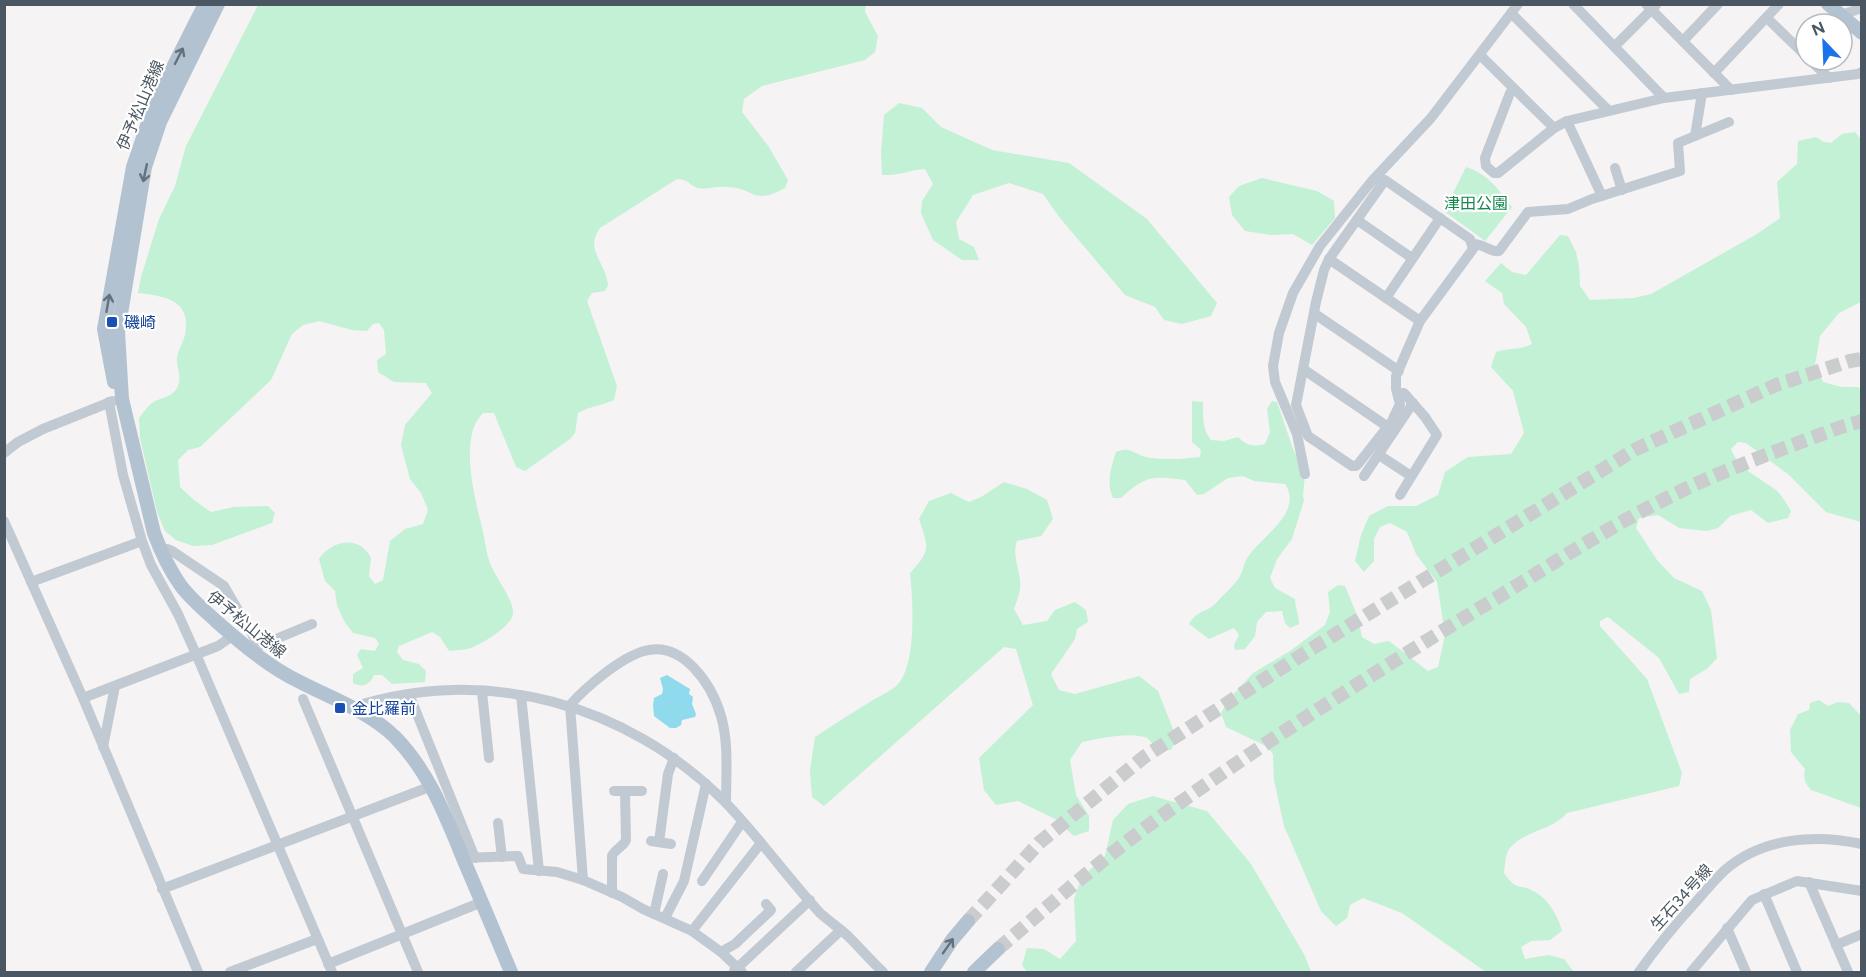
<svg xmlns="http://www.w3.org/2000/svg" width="1866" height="977" viewBox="0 0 1866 977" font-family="Figtree,'Noto Sans JP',sans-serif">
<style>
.green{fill:#c3f1d5}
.water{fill:#90daee}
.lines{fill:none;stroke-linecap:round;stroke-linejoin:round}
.major-tunnel{stroke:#caccce;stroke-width:14;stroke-dasharray:14 7;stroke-linecap:butt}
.minor{stroke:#c1cad2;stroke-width:10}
.major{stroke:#b3c2d1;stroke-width:14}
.oneway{stroke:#64717d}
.transit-dot{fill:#1a4fb4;stroke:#fff;stroke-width:2}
.labels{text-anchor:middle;stroke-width:4.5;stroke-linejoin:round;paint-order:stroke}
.street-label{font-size:16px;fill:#4a5661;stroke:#fff}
.park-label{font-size:16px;fill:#17864f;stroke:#fff}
.transit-label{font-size:16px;fill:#164399;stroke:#fff;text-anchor:start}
</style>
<rect width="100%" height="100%" fill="#f5f3f3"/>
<!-- green -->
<g class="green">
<path d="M258 5H866L865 12 878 36 875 52 865 60 762 86 744 99 742 112 769 147 788 180 785 188C752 206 756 188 727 187 717 186 707 190 698 188 688 185 691 180 677 179L600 228C584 250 606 262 608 285L605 291 592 293 587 301 617 386 614 400C601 406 590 406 578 413L575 433 570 439 525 471 516 467 494 413H483C458 437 475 498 482 528 485 539 486 553 490 563 495 577 514 600 513 613 513 626 479 646 468 649 462 650 455 650 449 651L440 637 432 632 399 646 397 652 403 660 419 664 426 671 425 682 392 684 382 675H374C370 685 362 688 353 683V674L363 668 357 655 361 649 375 651 379 644 375 638 353 633 344 621 337 605 335 591 325 581 319 559C331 541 359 534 371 558L369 576 375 584 383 580 390 541 405 529 423 524 428 510 421 493 410 479 401 445 405 425 432 393 426 383 394 382 378 372 377 360 386 354 384 330 379 323 373 324 367 331 352 330 319 321 303 325 292 334 271 380 200 447 188 450 178 460 180 487 194 500 211 512 234 507 268 506 275 513 272 523 212 545 193 546 176 540 165 531 157 512 140 438 139 418C143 413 147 407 152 403 161 397 173 398 178 386 182 376 176 366 177 358 178 350 183 343 185 335 192 300 165 296 138 293L141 277 159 219 175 186 186 146Z"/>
<path d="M899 103 922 108 941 127 992 150 1069 163 1147 219 1217 303 1211 316 1182 324 1164 320 1155 307 1125 295 1060 218 1043 194 1009 183 973 195 956 222 959 239 974 247 979 260H962L933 240 921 213 922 201 933 184 925 169C910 170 898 176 882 175L881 153 884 115Z"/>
<path d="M1855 132 1862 141 1861 302 1839 313 1820 336 1815 365 1823 382 1841 387H1858L1861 390V522L1826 512 1789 475 1746 443 1738 442 1731 449C1738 469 1761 478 1777 491 1782 496 1787 504 1791 511L1788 518 1768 523 1751 510 1730 516 1718 528 1707 531 1679 528 1658 515 1639 518 1636 528 1657 560 1674 578 1702 591 1711 610 1717 658 1708 668 1690 679 1689 692 1679 694 1659 658 1608 617 1600 621V626L1647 679 1682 773 1679 786 1567 813C1552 831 1524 830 1509 849 1505 855 1505 866 1504 873 1518 893 1518 882 1535 892 1549 900 1558 916 1562 931L1550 940 1531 941 1521 947 1525 959 1548 955 1564 959 1574 972H1486L1402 913 1363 898 1350 905 1347 918 1336 926 1321 911 1284 826 1274 780 1273 754 1266 746 1226 727 1221 713 1229 699 1253 673 1290 651 1325 625 1330 612 1328 592 1338 585 1345 586 1358 618 1362 637 1374 644 1389 641 1428 671 1438 667 1445 635 1437 582 1416 554 1407 532 1390 523 1380 527 1374 539V561L1364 572 1355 561 1361 535 1369 516 1388 506H1416L1438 495 1445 472 1468 457 1511 454 1524 433 1513 391 1491 367 1496 352C1508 348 1521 350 1532 344L1526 327 1504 304 1502 293 1485 281 1501 263 1512 272 1526 275 1560 235 1568 236 1576 252 1579 266 1580 286 1590 300 1634 298 1651 294 1757 234 1780 218 1777 182 1797 164 1798 141 1816 137 1824 142 1831 143 1842 134Z"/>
<path d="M1466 167C1488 174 1498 189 1512 207L1485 241 1444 211Z"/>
<polygon points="1262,178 1317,191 1334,201 1335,218 1312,245 1293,234 1271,235 1245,231 1232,215 1229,197 1239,186"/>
<path d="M1192 401 1203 402C1203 416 1202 429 1211 440L1224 441 1238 437C1247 446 1254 447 1265 444L1270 432 1267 409 1272 401 1277 402 1293 449 1305 474 1303 496 1304 500 1292 539 1277 559 1270 578 1275 588 1295 599C1295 608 1299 615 1299 624L1290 628 1285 623 1282 611 1266 612 1257 622 1255 636 1245 649 1235 650 1234 645 1239 635 1234 628 1209 639 1189 624C1199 608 1206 614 1217 602 1224 594 1237 583 1241 574 1244 568 1244 562 1248 557 1261 537 1304 512 1285 484L1254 481 1243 476 1228 478 1204 494 1197 495 1185 480C1151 476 1147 475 1121 498H1113C1106 482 1111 468 1116 452 1133 445 1135 457 1151 458 1167 460 1184 459 1200 457L1201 450 1192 442Z"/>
<path d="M1004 482 1027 489 1047 500 1053 519 1041 536 1017 541C1011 557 1022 572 1020 590 1019 596 1016 603 1014 609L1023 625 1047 621 1055 610 1075 602 1086 610 1088 622 1077 629 1075 639 1051 674 1059 690 1075 694 1139 676 1158 691 1173 729 1175 743 1171 750 1157 749C1154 746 1150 740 1147 738 1132 731 1097 739 1082 742L1070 760 1076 795 1089 816V831L1074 836 1055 819 1018 801 996 805 984 790 979 758 1033 705 1016 649 1004 647 824 806 812 797 810 770 815 737C834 724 854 712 873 700 881 695 891 691 897 685 917 666 913 599 910 573 932 550 928 547 919 519L929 501 951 493 969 502 981 497Z"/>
<path d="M1819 700 1828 706 1838 702 1849 703 1861 716V808L1811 790C1805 783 1803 778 1805 769L1791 752 1790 730 1798 714 1809 710 1810 703Z"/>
<polygon points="1153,796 1207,811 1251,864 1305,956 1311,972 1027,972 1022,965 1027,948 1044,949 1060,959 1076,941 1074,899 1082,877 1105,856 1113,820 1128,804"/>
</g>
<!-- water -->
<polygon class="water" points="667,675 690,689 689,694 693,697 692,704 696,714 695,717 682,720 681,725 676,728 670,728 654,716 653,705 654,698 662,694 663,689 660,678"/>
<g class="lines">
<!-- major-tunnel -->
<g class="major-tunnel">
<polyline points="968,921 1039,843 1144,757 1308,651 1636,449 1776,385 1850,361 1862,359"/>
<path d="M998 949C1046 908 1094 866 1145 828 1251 750 1363 680 1475 611 1539 573 1602 530 1669 497 1724 469 1783 449 1841 427L1862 421"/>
</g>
<!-- minor -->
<g class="minor">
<polyline points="1573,4 1664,98"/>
<polyline points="1646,4 1731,90"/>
<polyline points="1511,13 1609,111"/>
<polyline points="1841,15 1862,8"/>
<polyline points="1767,18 1806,56"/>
<polyline points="1683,41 1718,4"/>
<polyline points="1615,46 1656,5"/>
<polyline points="1480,55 1554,128 1567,121 1664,98 1858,74 1862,72"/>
<polyline points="1810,60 1829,78"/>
<polyline points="1714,73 1779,4"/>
<polyline points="1514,89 1510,93 1485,158 1486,166 1494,173 1498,173 1554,128"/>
<polyline points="1567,121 1602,196"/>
<polyline points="1695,136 1702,93"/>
<polyline points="1615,168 1622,190"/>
<polygon points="1385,180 1470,239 1473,249 1420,321 1396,376 1396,389 1400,404 1392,421 1359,463 1356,466 1352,466 1308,436 1296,405 1316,302 1324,270 1329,259"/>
<polyline points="1357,220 1412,258"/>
<path d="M1473 244C1485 244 1491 253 1499 251L1528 212 1568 209 1592 199 1680 171 1678 143 1729 122"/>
<polyline points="1329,259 1420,321"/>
<polyline points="1386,298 1440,218"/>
<polyline points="1315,314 1399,371"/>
<polyline points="1303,369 1388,427"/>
<polyline points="1398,393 1404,393 1425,417 1437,435 1400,495"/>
<polyline points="109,402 123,475 142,541 151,565 178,614 196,654 332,972"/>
<polyline points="4,453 18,442 43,429 113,401"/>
<polyline points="1379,455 1411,476"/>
<polyline points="1305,474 1297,434 1275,382 1273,366 1279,333 1293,293 1320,246 1371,182 1431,118 1518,4"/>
<polyline points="1364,476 1413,403"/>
<polyline points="4,521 83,698 198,972"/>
<polyline points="160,549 167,549 172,551 224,586 259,646 254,653"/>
<polyline points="31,582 142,541"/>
<polyline points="259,646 312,624"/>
<polyline points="482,692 489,758"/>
<polyline points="409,694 475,858"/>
<polyline points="521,695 539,871"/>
<polyline points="83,698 218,646 228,639 231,634"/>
<polyline points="303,699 418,972"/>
<path d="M353 707C485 664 628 704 725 802 759 837 787 877 820 913 829 921 839 928 848 936 860 948 871 961 883 972"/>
<polyline points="103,747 115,686"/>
<polyline points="614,791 642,791"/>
<polyline points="498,823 502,857"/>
<polyline points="651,841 671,844"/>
<polyline points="659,842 668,774 674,758"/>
<polyline points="463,858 518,856 523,869 557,872 583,880 622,897 643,909 692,931 721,952 742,972"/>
<path d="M583 880 570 705C586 687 620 658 644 651 683 640 712 685 721 716 729 743 726 775 726 803"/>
<polyline points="702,881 742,822"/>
<polyline points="1809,882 1848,972"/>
<polyline points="162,889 432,786"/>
<path d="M612 893V856C615 849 623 847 626 840L625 791"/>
<polyline points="1764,894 1797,972"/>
<polyline points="654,914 663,874"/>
<polyline points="665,918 684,881 706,784"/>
<polyline points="1727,928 1746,972"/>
<polyline points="692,931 761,843"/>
<polyline points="1836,945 1862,934"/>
<polyline points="721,952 735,944 771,910 766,904"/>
<polyline points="328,964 482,902"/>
<polyline points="734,971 810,900"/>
<polyline points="230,972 317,939"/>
<polyline points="796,972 841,930"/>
<path d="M1639 972C1656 948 1674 926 1694 904 1704 893 1714 880 1725 870 1763 837 1816 834 1862 844"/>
<polyline points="1691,972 1752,900 1797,881 1862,891"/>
</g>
<!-- major -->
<g class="major">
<path d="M218 4 160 122 145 167 118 332 122 399 154 533C161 552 169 569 181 586 191 599 204 610 216 621 242 644 269 667 300 682 333 699 368 711 395 737 430 773 446 817 465 863 481 900 496 936 511 972"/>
<polyline points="1828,4 1862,33"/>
<polyline points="114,382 104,329 133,167 154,105 205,4"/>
<polyline points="931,972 952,940 968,921"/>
<polyline points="974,972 998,949"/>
</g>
</g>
<!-- one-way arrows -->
<defs><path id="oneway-shaft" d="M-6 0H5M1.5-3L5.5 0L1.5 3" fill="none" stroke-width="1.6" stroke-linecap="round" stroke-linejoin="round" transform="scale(1.5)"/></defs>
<g class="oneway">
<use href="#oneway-shaft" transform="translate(179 56) rotate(-63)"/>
<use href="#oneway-shaft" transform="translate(145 173) rotate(102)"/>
<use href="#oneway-shaft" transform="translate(108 303) rotate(-80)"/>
<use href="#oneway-shaft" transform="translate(948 946) rotate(-55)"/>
</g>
<!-- markers -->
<g class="transit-dot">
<rect x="106" y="316" width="12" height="12" rx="3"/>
<rect x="334" y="702" width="12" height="12" rx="3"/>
</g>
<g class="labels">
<!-- street labels -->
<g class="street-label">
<text transform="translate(140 105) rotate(-67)" y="6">伊予松山港線</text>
<text transform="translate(247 624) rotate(39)" y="6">伊予松山港線</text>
<text transform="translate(1681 897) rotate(-48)" y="6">生石34号線</text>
</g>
<!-- park labels -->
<g class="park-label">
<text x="1476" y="209">津田公園</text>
</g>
<!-- transit labels -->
<g class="transit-label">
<text x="124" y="328">磯崎</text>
<text x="352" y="714">金比羅前</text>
</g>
</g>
<!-- border -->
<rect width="1866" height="977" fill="none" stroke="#4a5661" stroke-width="12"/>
<!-- north arrow -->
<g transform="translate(1824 42) rotate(337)"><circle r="28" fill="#ffffff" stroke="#b7bbc0" stroke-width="1.5"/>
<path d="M0-4.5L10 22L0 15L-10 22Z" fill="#1a73e8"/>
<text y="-9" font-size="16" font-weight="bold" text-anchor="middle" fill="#4a5661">N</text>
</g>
</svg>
